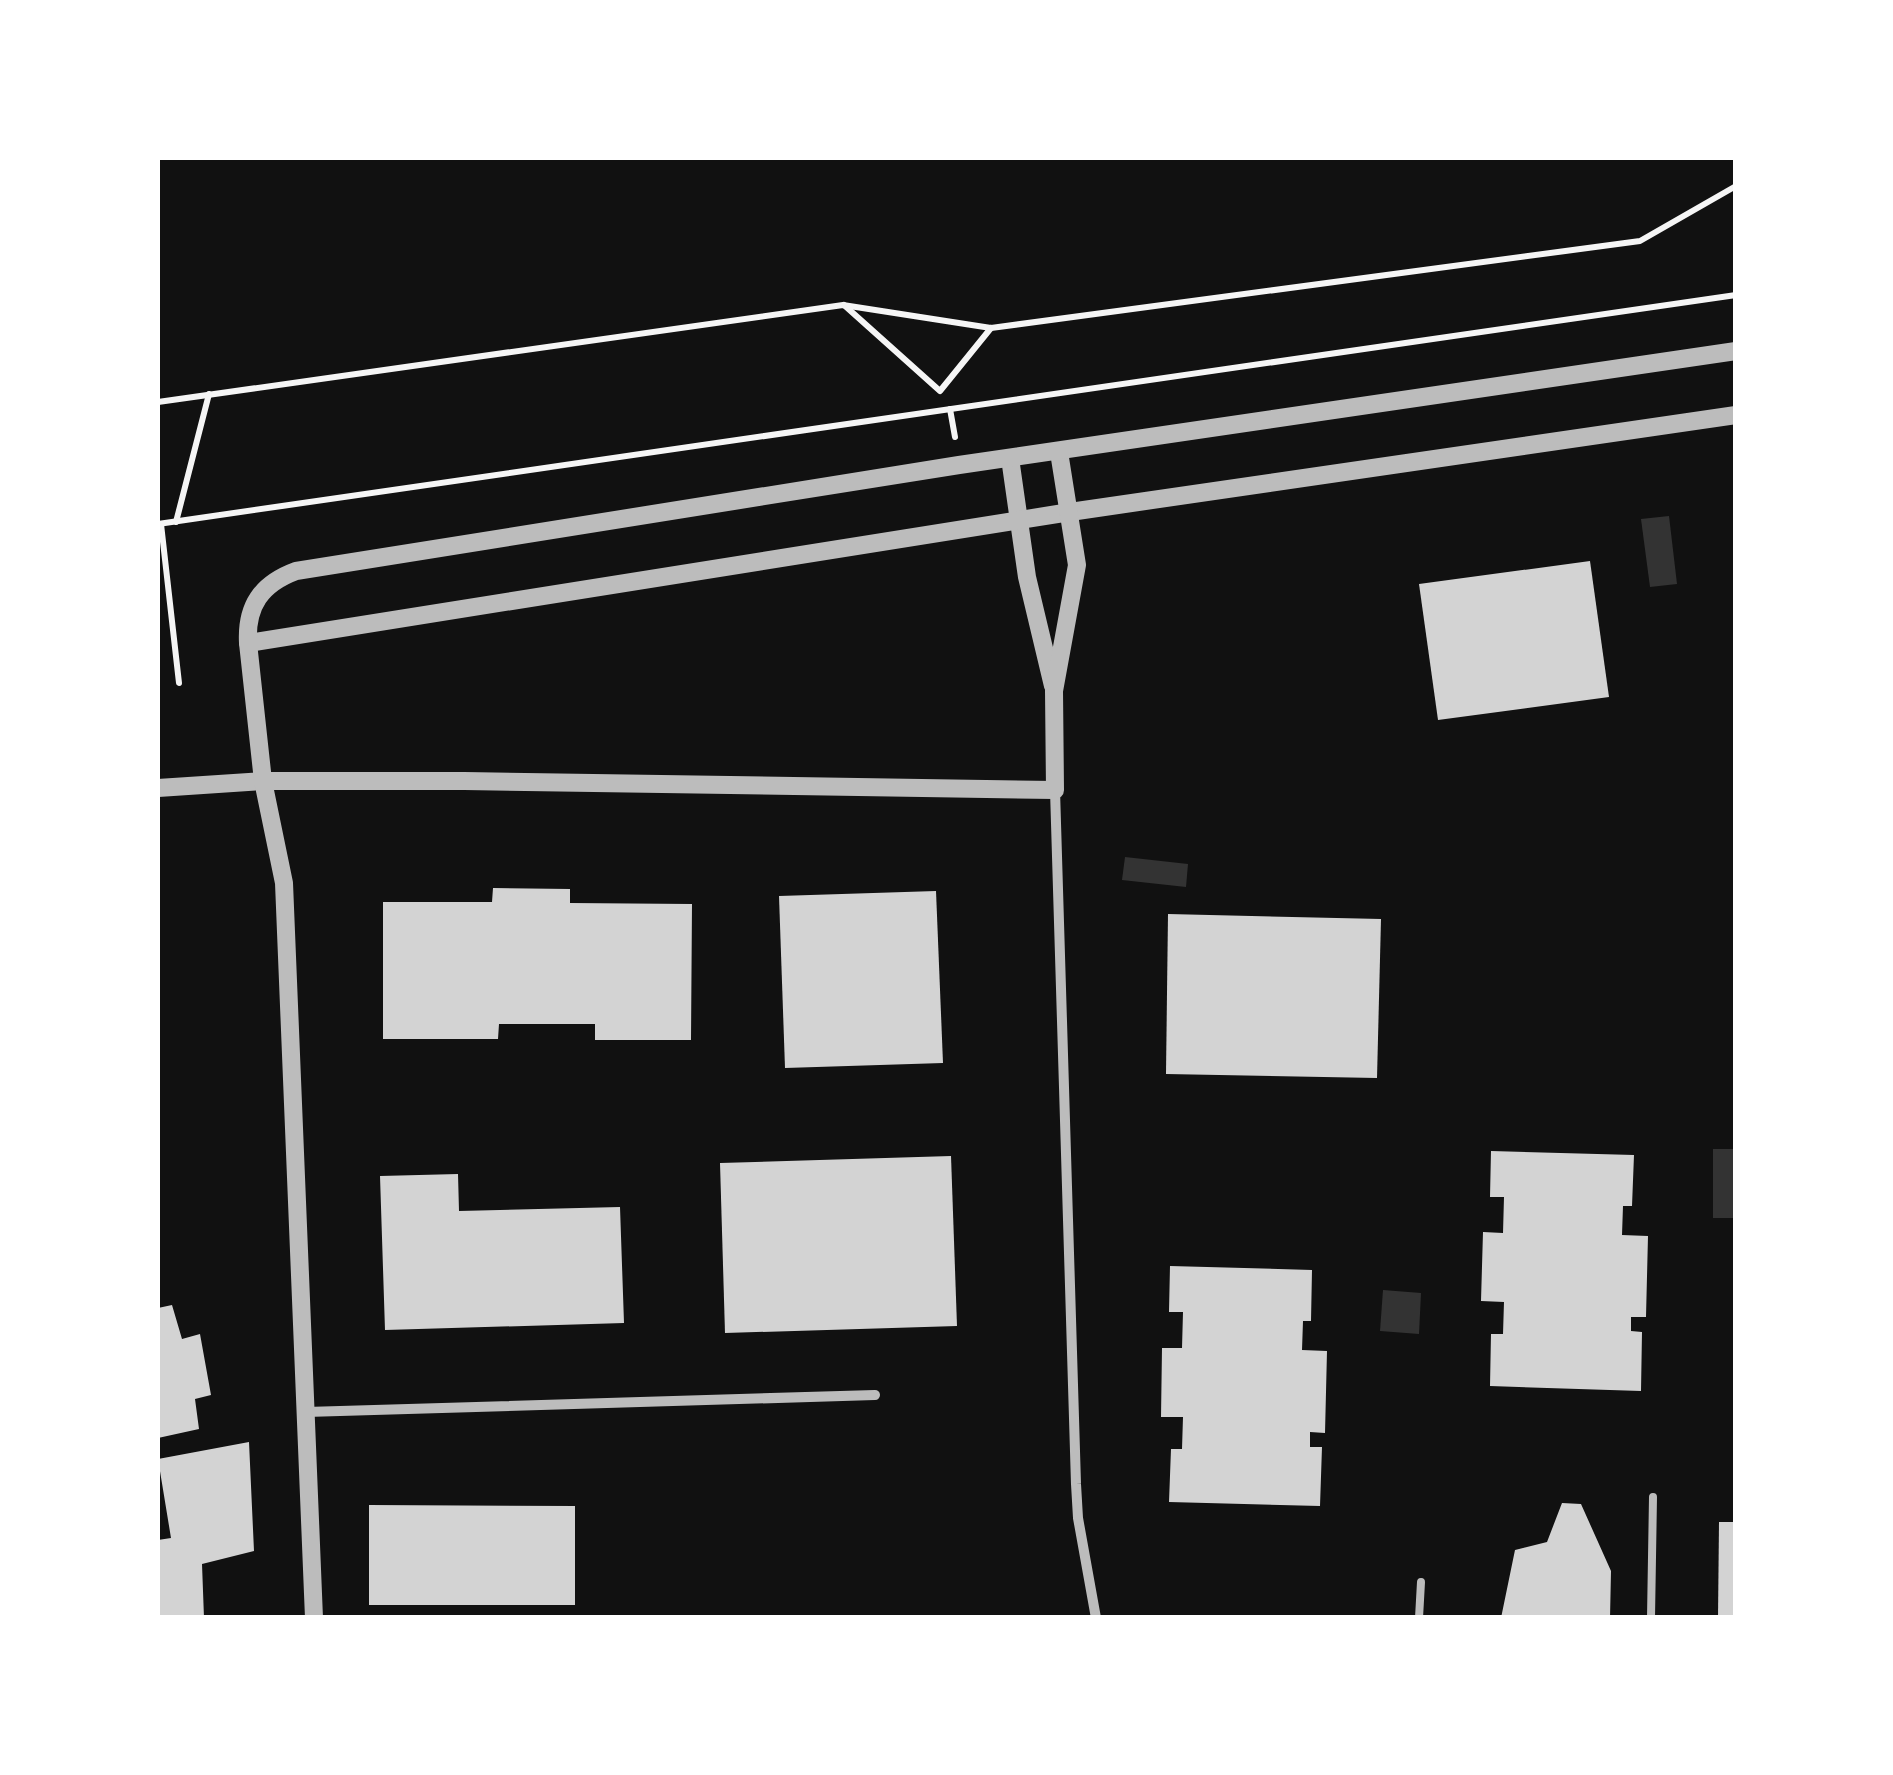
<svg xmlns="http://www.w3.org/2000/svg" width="1893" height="1775" viewBox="0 0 1893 1775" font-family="'Zilla Slab',serif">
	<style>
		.water { fill: #333 }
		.building { fill: #d3d3d3 }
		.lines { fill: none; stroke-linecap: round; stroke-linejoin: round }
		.path { stroke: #f5f5f5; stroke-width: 6 }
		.service { stroke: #bcbcbc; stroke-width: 8 }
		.minor { stroke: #bcbcbc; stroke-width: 10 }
		.tertiary { stroke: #bcbcbc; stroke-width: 18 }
	</style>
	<rect width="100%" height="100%" fill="#111"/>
	<g class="water">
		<polygon points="1669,516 1677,584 1650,587 1641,519"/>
		<polygon points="1125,857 1188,864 1186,887 1122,880"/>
		<rect x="1713" y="1149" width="22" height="69"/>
		<polygon points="1383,1290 1421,1293 1419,1334 1380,1331"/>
	</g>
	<g class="building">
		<polygon points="1590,561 1609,697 1438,720 1419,584"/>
		<polygon points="493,888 570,889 570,903 692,904 691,1040 595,1040 595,1024 499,1024 498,1039 383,1039 383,902 492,902"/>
		<polygon points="936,891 943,1063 785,1068 779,896"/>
		<polygon points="1168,914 1381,919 1377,1078 1166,1074"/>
		<polygon points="1491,1151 1634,1155 1632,1206 1623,1206 1622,1235 1648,1236 1646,1317 1631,1317 1631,1331 1642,1332 1641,1391 1490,1386 1491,1334 1503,1334 1504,1302 1481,1301 1483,1232 1503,1233 1504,1197 1490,1197"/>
		<polygon points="951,1156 957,1326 725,1333 720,1163"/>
		<polygon points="458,1174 459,1211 620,1207 624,1323 385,1330 380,1176"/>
		<polygon points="1170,1266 1312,1270 1311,1321 1303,1321 1302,1350 1327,1351 1325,1433 1310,1432 1310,1447 1322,1447 1320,1506 1169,1502 1171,1449 1182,1449 1183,1417 1161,1417 1162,1348 1182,1348 1183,1312 1169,1312"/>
		<polygon points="172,1305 182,1339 200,1334 211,1395 195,1399 199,1429 158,1438 158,1308"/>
		<polygon points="249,1442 254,1551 202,1564 204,1618 158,1618 158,1540 171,1538 158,1459"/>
		<polygon points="1562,1503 1581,1504 1611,1571 1610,1618 1501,1618 1515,1550 1547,1542"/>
		<polygon points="369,1505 575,1506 575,1605 369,1605"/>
		<polygon points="1719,1522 1736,1522 1736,1618 1718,1618"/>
	</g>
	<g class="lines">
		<g class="path">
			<polyline points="844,305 940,391 991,328"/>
			<polyline points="158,402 843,305 991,328 1640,241 1736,186"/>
			<polyline points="950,409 955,437"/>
			<polyline points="176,522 209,394"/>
			<polyline points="158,524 1736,295"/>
			<polyline points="161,524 179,683"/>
		</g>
		<g class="service">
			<polyline points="1419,1618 1421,1582"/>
			<polyline points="1651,1618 1653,1497"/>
		</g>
		<g class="minor">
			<polyline points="1055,790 1076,1484 1078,1518 1096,1618"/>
			<polyline points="306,1412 875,1395"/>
		</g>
		<g class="tertiary">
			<polyline points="1010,458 1027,577 1053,686"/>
			<polyline points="248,643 1070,512 1736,415"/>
			<polyline points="158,788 263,781 464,781 1055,790 1054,691 1077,565 1059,452"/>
			<path d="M314,1618l-30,-735 -21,-102 -15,-138c-2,-37 13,-59 48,-72l663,-106 777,-114"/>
		</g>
	</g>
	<rect width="1893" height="1775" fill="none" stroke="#ffffff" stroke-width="320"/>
</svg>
